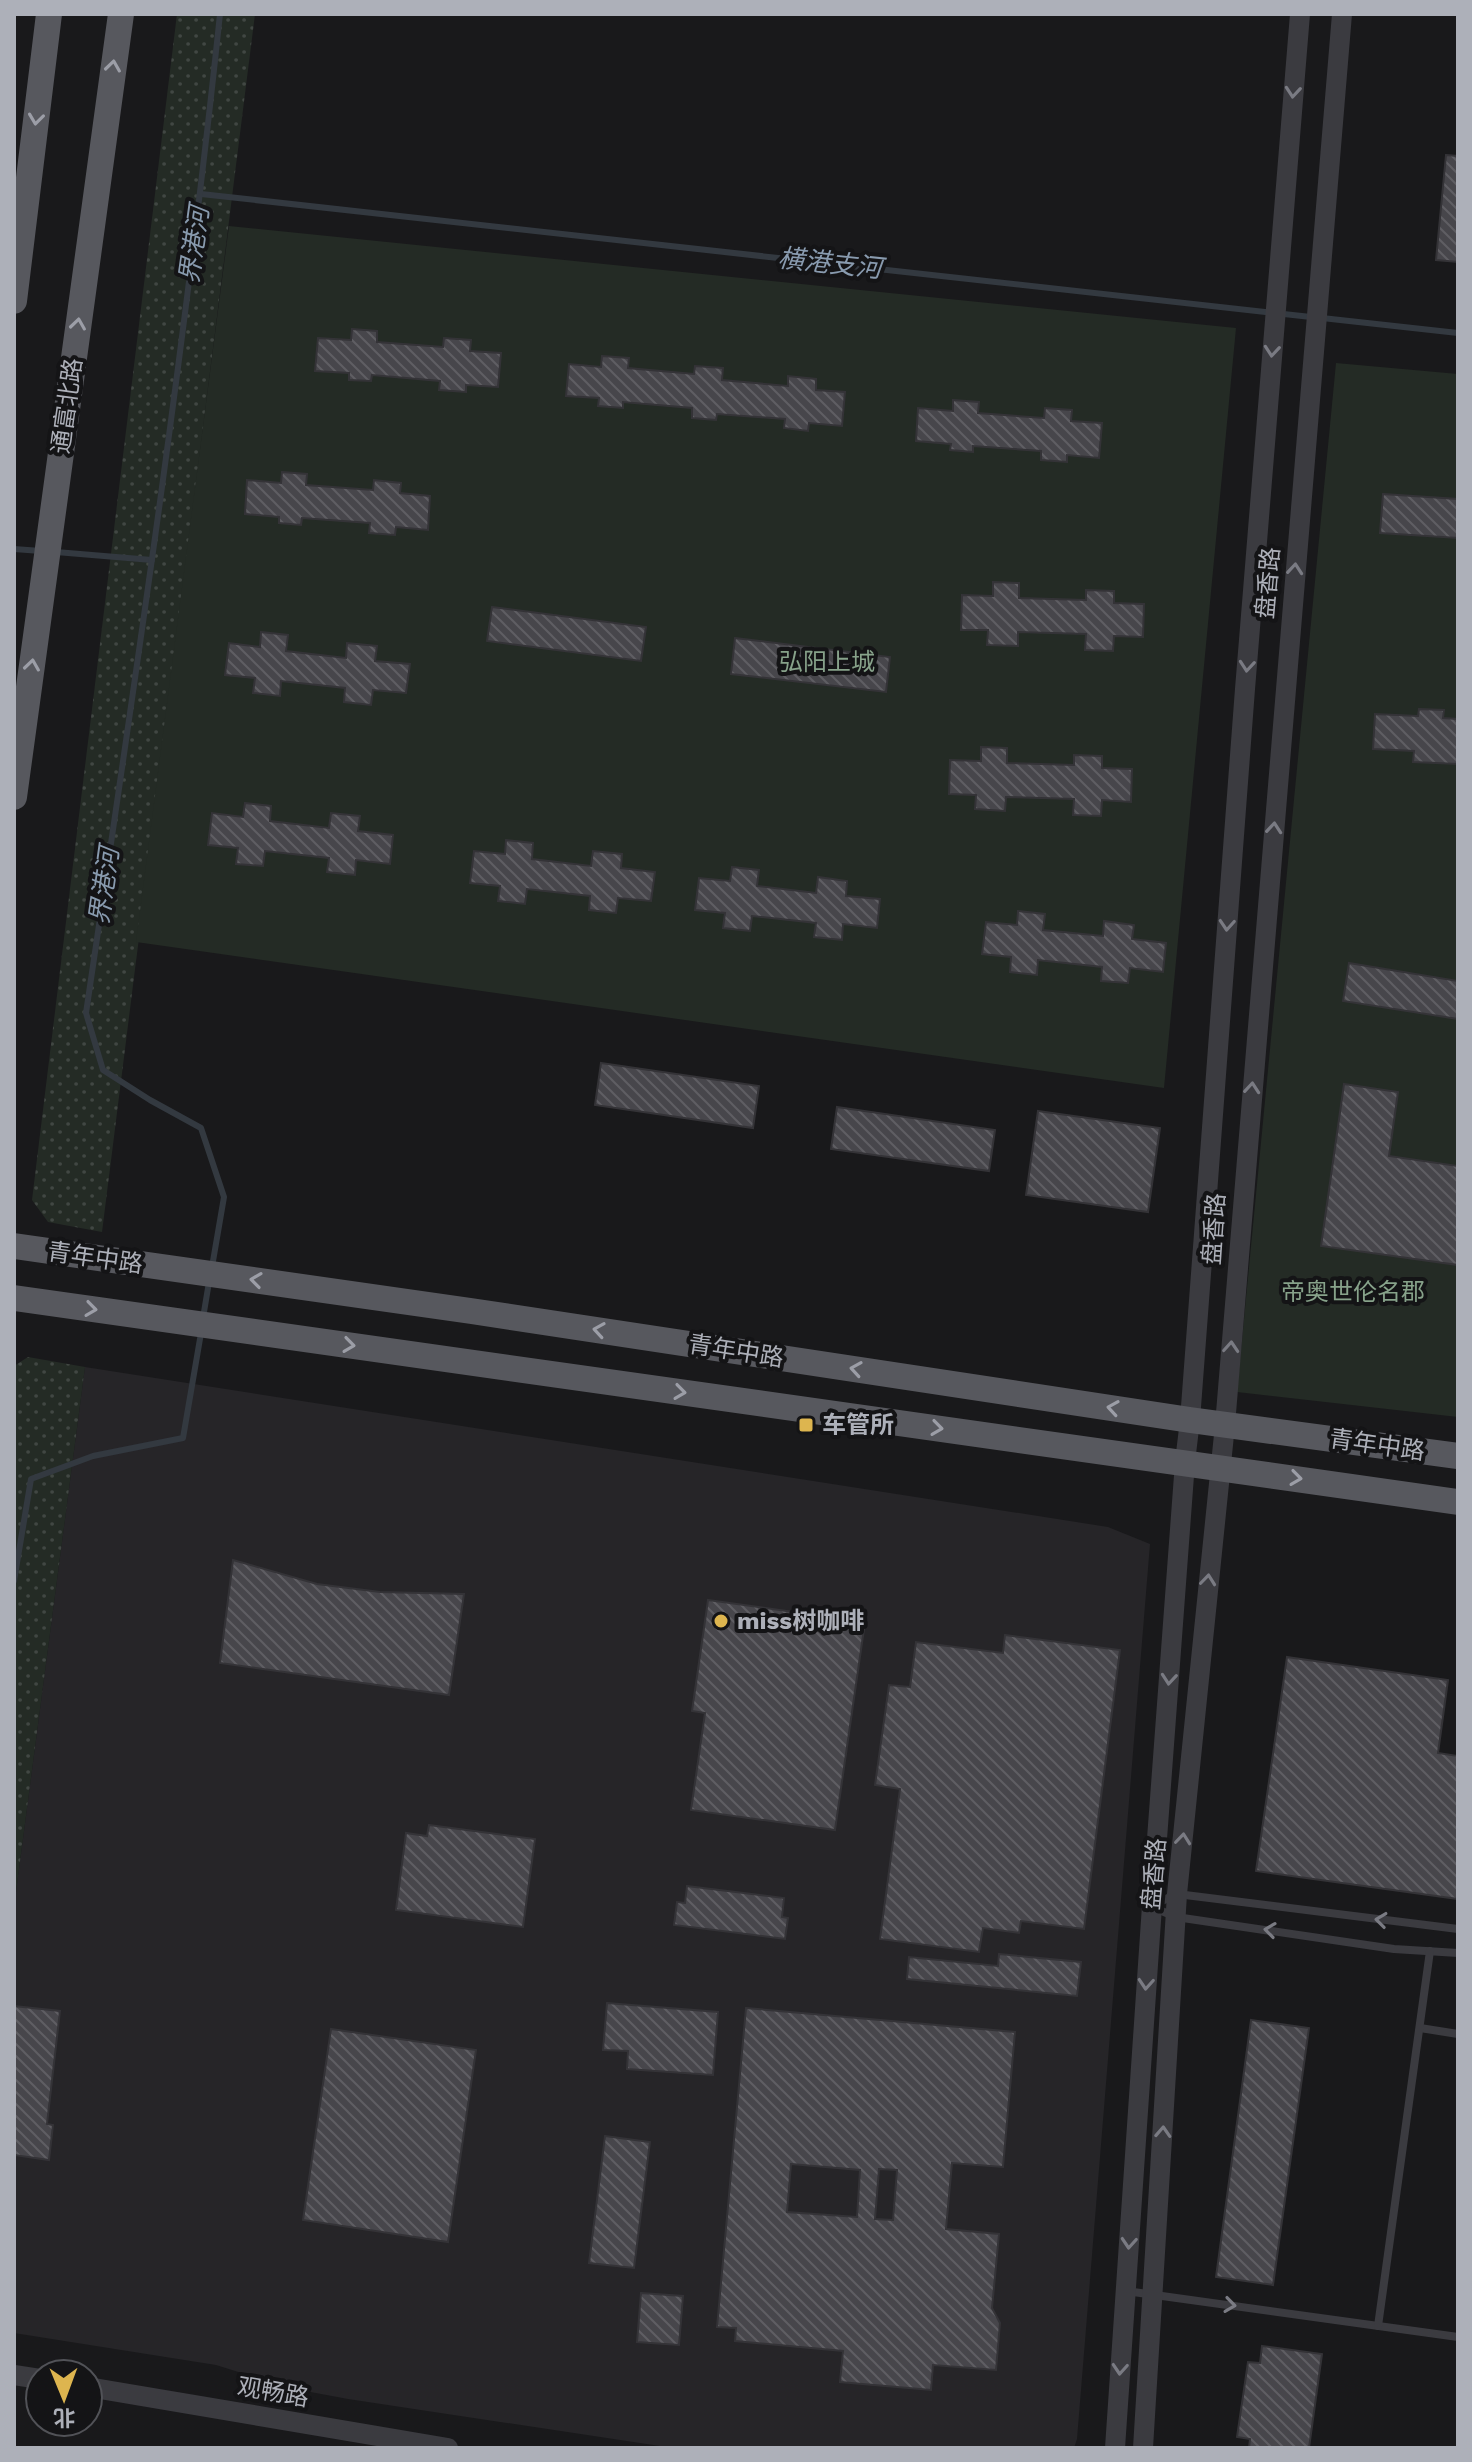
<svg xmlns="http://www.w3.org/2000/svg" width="1472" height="2462" viewBox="0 0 1472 2462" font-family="'Work Sans','Noto Sans SC',sans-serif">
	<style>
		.built { fill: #262528 }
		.grass { fill: url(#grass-dots) }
		.park { fill: #242b25 }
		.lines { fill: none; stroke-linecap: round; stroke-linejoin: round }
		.stream { stroke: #333940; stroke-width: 6 }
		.building { fill: url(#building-back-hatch); stroke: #343337; stroke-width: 2; fill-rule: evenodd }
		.service { stroke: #3b3b40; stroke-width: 8 }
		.tertiary { stroke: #3b3b40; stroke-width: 20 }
		.primary { stroke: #57585e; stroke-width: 26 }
		.oneway { stroke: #9c9ea7 }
		.oneway2 { stroke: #7a7b83 }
		.poi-dot { fill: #ddb54f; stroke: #141416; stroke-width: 3 }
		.labels { text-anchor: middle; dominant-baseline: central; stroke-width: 8; stroke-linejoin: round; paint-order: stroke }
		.street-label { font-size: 24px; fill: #adb0b9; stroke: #141416 }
		.park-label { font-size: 24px; fill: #87a28a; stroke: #141416 }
		.poi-label { font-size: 24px; font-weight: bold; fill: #adb0b9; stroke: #141416; text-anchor: start }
		.water-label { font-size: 26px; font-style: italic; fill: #899baf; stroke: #141416 }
	</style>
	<defs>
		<pattern id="grass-dots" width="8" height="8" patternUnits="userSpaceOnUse" patternTransform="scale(2)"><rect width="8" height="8" fill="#242b25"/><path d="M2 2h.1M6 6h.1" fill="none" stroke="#414743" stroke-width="1.8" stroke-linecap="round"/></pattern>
		<pattern id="building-back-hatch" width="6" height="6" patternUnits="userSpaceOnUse" patternTransform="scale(2)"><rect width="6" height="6" fill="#47464b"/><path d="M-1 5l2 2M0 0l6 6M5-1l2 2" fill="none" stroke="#5f5e63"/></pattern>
	</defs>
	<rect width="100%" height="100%" fill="#19191b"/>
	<polygon class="built" points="85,1367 1108,1527 1150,1544 1077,2439 1074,2448 673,2448 348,2399 289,2388 216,2365 14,2333 14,1907"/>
	<g class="grass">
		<polygon points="177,14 255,14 102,1232 48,1222 32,1200"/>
		<polygon points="28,1357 85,1367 14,1907 14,1366"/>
	</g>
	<g class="park">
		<polygon points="229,226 1236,328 1164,1088 136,942"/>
		<polygon points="1336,363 1458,374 1458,1417 1237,1392"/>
	</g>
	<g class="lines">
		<g class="stream">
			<polyline points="201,194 1311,317"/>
			<polyline points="1322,318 1458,333"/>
			<polyline points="14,549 41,551"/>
			<polyline points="56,552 152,560"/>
			<path d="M212,1267l12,-70 -23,-69 -51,-28 -47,-30 -17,-57c49,-332 99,-665 134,-999"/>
			<polyline points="203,1318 209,1282"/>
			<polyline points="14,1581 31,1479 93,1456 183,1438 201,1333"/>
		</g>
	</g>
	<g class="building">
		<polygon points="1446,155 1458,156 1458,262 1436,260"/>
		<polygon points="352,329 377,331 377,342 443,347 444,338 471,340 470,351 501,353 498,387 466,385 466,392 439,390 440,381 372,375 371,381 349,380 349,373 315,371 318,338 351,340"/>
		<polygon points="602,356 629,358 628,368 694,374 695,366 723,368 722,380 788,386 788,376 816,379 816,390 845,392 842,426 809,423 808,431 784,428 785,419 717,414 716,420 692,418 692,408 623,402 623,408 598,406 599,398 566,396 569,364 601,367"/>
		<polygon points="953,400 979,402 978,413 1044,418 1045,408 1072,410 1071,421 1102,423 1099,458 1067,455 1067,462 1041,460 1041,451 973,446 973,452 950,450 951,444 916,441 918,408 953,411"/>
		<polygon points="282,472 307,474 306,485 373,490 374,480 401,483 400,493 430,496 428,530 396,527 395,535 369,533 370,523 302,518 301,525 279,523 279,517 245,514 247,480 281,483"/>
		<polygon points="1383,494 1458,499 1458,538 1380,533"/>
		<polygon points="993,582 1019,583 1019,598 1086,600 1086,590 1114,591 1114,603 1144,604 1143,637 1114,636 1113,651 1085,650 1086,634 1018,632 1018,646 987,645 988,630 961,630 962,595 993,596"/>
		<polygon points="492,607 646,627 641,661 487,641"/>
		<polygon points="261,632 288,635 286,651 346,658 347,643 377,646 375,661 410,664 406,693 373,690 371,705 344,702 345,688 281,681 280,696 253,693 255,678 225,675 229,643 260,647"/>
		<polygon points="735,638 890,657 886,692 731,674"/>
		<polygon points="1419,709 1444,710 1443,718 1458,719 1458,764 1413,762 1414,751 1373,749 1375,714 1418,716"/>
		<polygon points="981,747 1007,748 1007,763 1074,765 1074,755 1102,756 1102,768 1132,769 1131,802 1102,800 1101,816 1073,815 1074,799 1006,797 1005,811 975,809 976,795 949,794 950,760 981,761"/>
		<polygon points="245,803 271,806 270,821 329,828 331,813 360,816 358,831 393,835 390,864 356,860 355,875 327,872 329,858 265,851 263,866 236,864 238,848 208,845 212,813 243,817"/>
		<polygon points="506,840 533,843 532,859 591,866 593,851 622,854 621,868 655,872 651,901 618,898 616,913 589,910 590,896 527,889 525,904 498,901 500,886 470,883 474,851 505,854"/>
		<polygon points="732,867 759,870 757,886 816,893 818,877 847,881 846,896 880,899 877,928 843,924 842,940 814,937 816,923 752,916 750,931 723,928 725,913 695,910 699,878 730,881"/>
		<polygon points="1018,911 1045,914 1043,930 1103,936 1104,921 1134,925 1132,939 1166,943 1163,972 1130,968 1128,983 1101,981 1102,967 1038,960 1037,975 1010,972 1011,957 982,954 986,922 1017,925"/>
		<polygon points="1349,963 1458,981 1458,1019 1343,1001"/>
		<polygon points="601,1063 759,1086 753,1128 595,1105"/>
		<polygon points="1344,1084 1398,1092 1389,1156 1458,1166 1458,1265 1321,1246"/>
		<polygon points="837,1107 995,1130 989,1171 831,1149"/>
		<polygon points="1038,1111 1160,1128 1148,1212 1026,1195"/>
		<polygon points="233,1560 317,1584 380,1592 464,1594 449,1695 220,1663"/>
		<polygon points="708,1600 865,1622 835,1830 691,1810 705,1713 692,1711"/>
		<polygon points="1005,1635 1120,1650 1084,1929 1021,1921 1019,1933 983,1928 979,1952 880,1939 900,1789 875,1785 889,1685 910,1687 916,1642 1003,1653"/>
		<polygon points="1287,1657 1448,1680 1438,1753 1458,1756 1458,1899 1256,1871"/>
		<polygon points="429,1825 535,1839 523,1927 396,1910 406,1833 427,1836"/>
		<polygon points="687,1886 784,1898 782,1917 788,1918 785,1939 674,1925 677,1902 685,1903"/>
		<polygon points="999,1954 1081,1962 1077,1996 907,1979 909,1957 998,1966"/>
		<polygon points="607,2003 718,2012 713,2075 627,2069 628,2051 603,2050"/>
		<polygon points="14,2006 60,2011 47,2124 53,2125 49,2160 14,2155"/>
		<path d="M746,2008l269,24 -12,135 -51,-4 -6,66 53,5 -7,74 8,15 -4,47 -63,-5 -2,25 -91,-8 3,-31 -108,-10 1,-13 -19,-1zM791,2164l69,6 -3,47 -70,-5zM879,2169l18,1 -4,50 -18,-1z"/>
		<polygon points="1251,2020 1309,2028 1273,2285 1216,2277"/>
		<polygon points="331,2029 476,2050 448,2242 303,2220"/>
		<polygon points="605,2136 650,2142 634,2268 589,2263"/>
		<polygon points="641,2293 683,2296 679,2345 637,2342"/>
		<polygon points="1262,2346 1322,2354 1309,2448 1249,2448 1250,2439 1237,2437 1248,2362 1260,2363"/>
	</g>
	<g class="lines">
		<g class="service">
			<polyline points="1155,1904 1177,1894 1458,1929"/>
			<polyline points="1152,1907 1176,1917 1394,1949 1458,1953"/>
			<polyline points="1420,2028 1458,2034"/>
			<polyline points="1126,2291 1458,2337"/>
			<polyline points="1378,2326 1430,1951"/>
		</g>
		<g class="tertiary">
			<polyline points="14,2375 40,2379"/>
			<polyline points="88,2387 448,2448"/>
			<polyline points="1115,2448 1152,1906 1185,1462 1190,1420 1245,689 1300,14"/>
			<polyline points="1143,2448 1177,1894 1225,1425 1342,14"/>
		</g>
		<g class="primary">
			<polyline points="14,301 49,14"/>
			<polyline points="14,797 121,14"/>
			<polyline points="14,1246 471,1311 1190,1420 1458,1456"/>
			<polyline points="14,1298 1458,1502"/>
		</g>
	</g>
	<defs><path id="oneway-chevron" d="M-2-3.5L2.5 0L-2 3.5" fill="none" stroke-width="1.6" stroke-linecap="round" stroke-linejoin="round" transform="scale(2)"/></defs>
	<g class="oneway">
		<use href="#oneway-chevron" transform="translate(113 66) rotate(-82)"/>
		<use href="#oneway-chevron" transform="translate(36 119) rotate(97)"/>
		<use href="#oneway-chevron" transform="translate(78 324) rotate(-82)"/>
		<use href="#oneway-chevron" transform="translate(32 665) rotate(-82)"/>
		<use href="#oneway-chevron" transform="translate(256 1280) rotate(-172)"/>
		<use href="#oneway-chevron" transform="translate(91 1309) rotate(8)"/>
		<use href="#oneway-chevron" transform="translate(599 1330) rotate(-171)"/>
		<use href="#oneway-chevron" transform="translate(349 1345) rotate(8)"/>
		<use href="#oneway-chevron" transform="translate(856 1369) rotate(-171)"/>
		<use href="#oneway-chevron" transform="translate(680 1392) rotate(8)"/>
		<use href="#oneway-chevron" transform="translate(1113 1408) rotate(-171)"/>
		<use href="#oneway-chevron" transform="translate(937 1428) rotate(8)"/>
		<use href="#oneway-chevron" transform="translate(1296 1478) rotate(8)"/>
	</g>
	<g class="oneway2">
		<use href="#oneway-chevron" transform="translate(1293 92) rotate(95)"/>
		<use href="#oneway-chevron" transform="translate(1272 351) rotate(95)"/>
		<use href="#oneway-chevron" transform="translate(1295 569) rotate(-85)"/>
		<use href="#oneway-chevron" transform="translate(1247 666) rotate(95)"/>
		<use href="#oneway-chevron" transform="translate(1274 828) rotate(-85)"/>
		<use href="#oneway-chevron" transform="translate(1227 925) rotate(94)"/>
		<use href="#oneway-chevron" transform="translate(1252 1088) rotate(-85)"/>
		<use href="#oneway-chevron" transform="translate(1231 1347) rotate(-86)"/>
		<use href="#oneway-chevron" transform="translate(1208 1580) rotate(-84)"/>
		<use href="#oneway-chevron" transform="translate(1169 1679) rotate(95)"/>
		<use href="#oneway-chevron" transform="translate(1183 1839) rotate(-84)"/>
		<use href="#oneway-chevron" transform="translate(1381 1920) rotate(-173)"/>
		<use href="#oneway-chevron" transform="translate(1270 1930) rotate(-172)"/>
		<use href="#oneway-chevron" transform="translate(1146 1984) rotate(94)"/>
		<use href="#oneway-chevron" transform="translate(1163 2132) rotate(-87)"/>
		<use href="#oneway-chevron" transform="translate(1129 2243) rotate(94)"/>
		<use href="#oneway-chevron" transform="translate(1230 2305) rotate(8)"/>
		<use href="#oneway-chevron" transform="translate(1120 2369) rotate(94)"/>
	</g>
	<g class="poi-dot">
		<rect x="798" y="1417" width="16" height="16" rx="4"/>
		<circle cx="721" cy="1621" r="8"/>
	</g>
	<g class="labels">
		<g class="street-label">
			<text transform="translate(67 406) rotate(-82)">通富北路</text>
			<text transform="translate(1268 583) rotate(-85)">盘香路</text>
			<text transform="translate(1214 1229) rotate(-86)">盘香路</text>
			<text transform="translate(95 1258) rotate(8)">青年中路</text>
			<text transform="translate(736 1351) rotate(9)">青年中路</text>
			<text transform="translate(1377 1445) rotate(8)">青年中路</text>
			<text transform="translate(1154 1874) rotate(-85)">盘香路</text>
			<text transform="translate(273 2392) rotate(10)">观畅路</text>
		</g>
		<g class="park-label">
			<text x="827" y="662">弘阳上城</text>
			<text x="1353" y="1292">帝奥世伦名郡</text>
		</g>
		<g class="poi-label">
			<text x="822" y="1425">车管所</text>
			<text x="737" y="1621">miss树咖啡</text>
		</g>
		<g class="water-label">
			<text transform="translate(194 245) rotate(-82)">界港河</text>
			<text transform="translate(830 263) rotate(6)">横港支河</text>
			<text transform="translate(104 886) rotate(-82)">界港河</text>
		</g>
	</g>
	<rect width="1472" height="2462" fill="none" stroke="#adb0b9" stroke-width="32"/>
	<g transform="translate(64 2398) rotate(179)"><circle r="38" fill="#141416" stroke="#515257" stroke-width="2"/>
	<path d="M0-6L14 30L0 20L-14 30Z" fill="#ddb54f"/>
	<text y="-12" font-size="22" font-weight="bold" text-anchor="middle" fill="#adb0b9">北</text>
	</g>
</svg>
